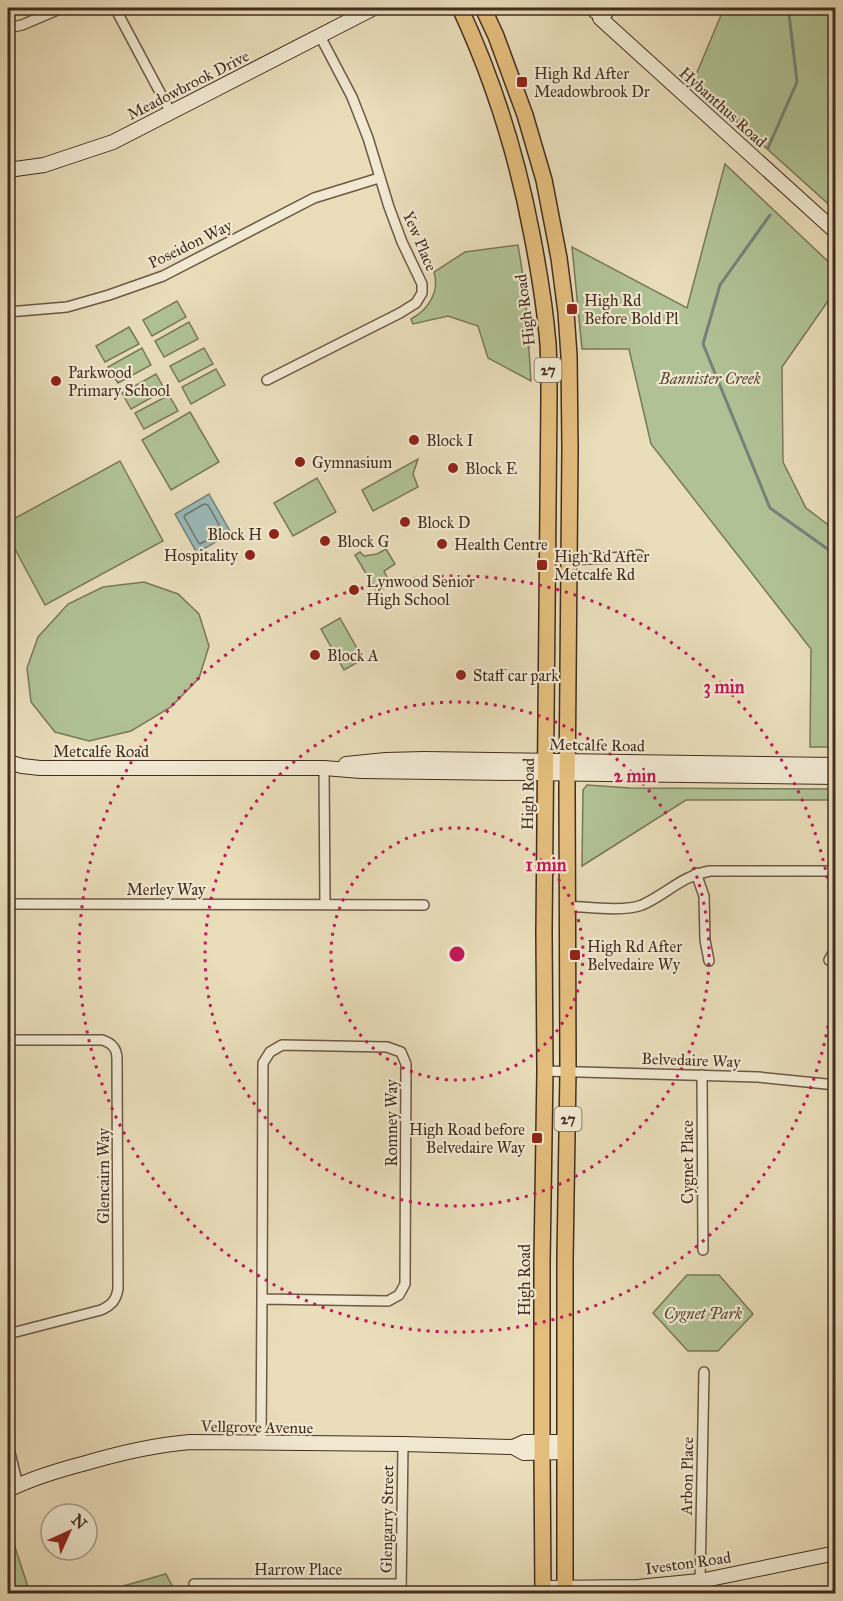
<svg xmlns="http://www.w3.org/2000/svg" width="843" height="1601" viewBox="0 0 843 1601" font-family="'IM FELL Great Primer',serif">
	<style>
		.green { fill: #b0c295; stroke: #7a785a; stroke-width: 1.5 }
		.water { fill: #9abab8; stroke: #77827b; stroke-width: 1.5 }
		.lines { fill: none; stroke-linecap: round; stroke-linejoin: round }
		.shore { stroke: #6e746c; stroke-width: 1.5 }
		.stream { stroke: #77827b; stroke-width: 3 }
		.street-casing { stroke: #6c5946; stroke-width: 12 }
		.secondary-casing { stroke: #432d1f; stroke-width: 16 }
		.primary-casing { stroke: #432d1f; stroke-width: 18 }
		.street { stroke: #f1e9d2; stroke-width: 9 }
		.secondary { stroke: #f1e9d2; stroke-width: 14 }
		.primary { stroke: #e4be7d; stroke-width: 15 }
		.ring { fill: none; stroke: #c2185b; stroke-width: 3; stroke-dasharray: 3 6 }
		.poi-dot { fill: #8f2418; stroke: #f1e9d2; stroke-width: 2 }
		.labels { text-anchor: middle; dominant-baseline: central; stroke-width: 4.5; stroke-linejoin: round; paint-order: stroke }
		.shield { fill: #f1e9d2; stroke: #776555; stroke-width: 1.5 }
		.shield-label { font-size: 15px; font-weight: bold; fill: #432d1f }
		.poi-label { font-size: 16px; fill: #432d1f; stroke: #f1e9d2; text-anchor: start }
		.street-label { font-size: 16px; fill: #432d1f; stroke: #f1e9d2 }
		.park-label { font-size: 16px; font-style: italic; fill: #594b37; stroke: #f1e9d2 }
		.centre { fill: #c2185b; stroke: #f1e9d2; stroke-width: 3 }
		.ring-label { font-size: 18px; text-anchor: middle; font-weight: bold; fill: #c2185b; stroke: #f1e9d2; stroke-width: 4.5; stroke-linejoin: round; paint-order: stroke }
	</style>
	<rect width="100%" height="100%" fill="#e9ddba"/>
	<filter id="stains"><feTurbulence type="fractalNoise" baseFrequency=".00333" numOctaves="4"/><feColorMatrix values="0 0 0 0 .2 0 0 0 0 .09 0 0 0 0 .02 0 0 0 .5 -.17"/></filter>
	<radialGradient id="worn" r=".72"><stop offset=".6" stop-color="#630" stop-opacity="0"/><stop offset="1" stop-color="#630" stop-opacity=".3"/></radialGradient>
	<g class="green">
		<polygon points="724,8 835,8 835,210 693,82"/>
		<polygon points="725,164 835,268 835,291 782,367 783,462 806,508 835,530 835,747 810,747 811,649 651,444 629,349 582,349 572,247 687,308"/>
		<path d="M518,245l7,43 6,93 -43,-23 -10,-32 -30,-10 -35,8 -2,-5c17,-9 29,-27 23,-47l31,-20z"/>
		<polygon points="177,301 186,317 152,336 143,320"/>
		<polygon points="189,322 198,339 164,357 155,341"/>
		<polygon points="129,327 139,344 105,362 96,346"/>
		<polygon points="142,348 151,365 118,383 108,367"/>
		<polygon points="204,348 213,364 179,382 170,366"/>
		<polygon points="216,369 225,385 191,404 182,387"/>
		<polygon points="156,374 165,390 131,409 122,393"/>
		<polygon points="169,395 178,411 144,429 135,413"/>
		<polygon points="190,412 219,462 171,490 142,440"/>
		<polygon points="418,459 413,474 418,487 373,511 362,490"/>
		<polygon points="120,461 163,541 45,605 8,536 8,522"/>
		<polygon points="317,478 336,512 293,536 274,503"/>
		<polygon points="386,549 395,564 384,571 391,585 377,592 355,555 360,552 364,556 377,554"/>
		<polygon points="144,582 178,594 199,614 209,646 199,678 171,707 131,731 89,741 55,732 31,702 27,668 38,637 68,604 103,587"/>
		<polygon points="340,618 363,659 344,670 321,629"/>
		<polygon points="587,785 630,788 835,789 835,800 686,800 582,866 583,790"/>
		<polygon points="687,1275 719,1275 753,1314 718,1351 688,1351 653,1313"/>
		<polygon points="8,1515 9,1515 13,1541 30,1593 8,1593"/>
		<polygon points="166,1574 176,1593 98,1593"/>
	</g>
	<polygon class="water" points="209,494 231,533 197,553 175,514"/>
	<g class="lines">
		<polygon class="shore" points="204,504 208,505 222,530 221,533 200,544 198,542 184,517 185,515"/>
		<g class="stream">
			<polyline points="768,148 797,82 789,14 790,8"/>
			<polyline points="770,215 720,285 703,344 770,508 836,555"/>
		</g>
		<defs>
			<g id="street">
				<polyline points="115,8 171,113"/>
				<polyline points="588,8 600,18"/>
				<polyline points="8,28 22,25 62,8"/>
				<polyline points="8,312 67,307 109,295 163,276 314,198 379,178"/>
				<polyline points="267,380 400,313 416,303 422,293 422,284 402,242 389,207 368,138 352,97 320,36"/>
				<polyline points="568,560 627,557 639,555"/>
				<polyline points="324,768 325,904"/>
				<polyline points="696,873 704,896 705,940 709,961"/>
				<polyline points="8,904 424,905"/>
				<path d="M567,906c21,1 57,6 75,-1 25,-11 39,-29 68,-34h126"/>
				<polyline points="829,960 836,948"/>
				<path d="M8,1040h94c10,3 15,8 15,19l1,230c-2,11 -6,16 -17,21l-93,24"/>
				<polyline points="545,1071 758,1077 836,1085"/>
				<polyline points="702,1075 703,1250"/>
				<polyline points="261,1444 262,1299 388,1301 399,1295 405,1284 406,1064 401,1052 387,1047 282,1045 270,1052 263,1063 262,1299"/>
				<polyline points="8,1445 18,1485"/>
				<polyline points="700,1581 704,1372"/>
				<polyline points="194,1584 401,1584"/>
				<polyline points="401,1594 403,1444"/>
			</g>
			<g id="secondary">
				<polyline points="610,8 600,18 836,232"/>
				<polyline points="8,170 44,165 113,142 374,8"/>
				<polyline points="8,762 22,766 40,768 324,768 361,771 836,777"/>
				<polyline points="346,764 386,760 424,759 836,765"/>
				<polyline points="513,1447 524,1442 564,1442"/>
				<path d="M8,1490c24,-12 51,-20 78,-27 34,-10 68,-18 104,-21l213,2 110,3 11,6 40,-1"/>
				<polyline points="543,1588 638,1587 700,1581 836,1553"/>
			</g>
			<g id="primary">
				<path d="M460,8c34,73 57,147 72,227 7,36 13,72 16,109 1,18 1,37 1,55l-5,533 1,139 -3,191v191l1,141"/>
				<polyline points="483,8 496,36 525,115 544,180 559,258 566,312 569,356 570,449 567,790 568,1071 565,1259 565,1594"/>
			</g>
		</defs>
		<use href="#street" class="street-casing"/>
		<use href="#secondary" class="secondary-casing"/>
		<use href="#primary" class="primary-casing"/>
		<use href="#street" class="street"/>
		<use href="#secondary" class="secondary"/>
		<use href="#primary" class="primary"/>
	</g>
	<g class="ring">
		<circle cx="457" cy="954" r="126"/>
		<circle cx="457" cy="954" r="252"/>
		<circle cx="457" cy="954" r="378"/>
	</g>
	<g class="poi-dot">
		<rect x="516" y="76" width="12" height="12" rx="3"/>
		<rect x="566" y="303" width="12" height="12" rx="3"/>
		<circle cx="56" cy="381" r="6"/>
		<circle cx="414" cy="440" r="6"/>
		<circle cx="300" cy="462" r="6"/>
		<circle cx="453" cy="468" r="6"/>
		<circle cx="405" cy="522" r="6"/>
		<circle cx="274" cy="534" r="6"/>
		<circle cx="325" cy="541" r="6"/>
		<circle cx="442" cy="544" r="6"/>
		<circle cx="250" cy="555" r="6"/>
		<rect x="536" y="559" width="12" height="12" rx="3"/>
		<circle cx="354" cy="590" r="6"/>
		<circle cx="315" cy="655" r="6"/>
		<circle cx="461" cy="675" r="6"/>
		<rect x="569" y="949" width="12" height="12" rx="3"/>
		<rect x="531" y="1132" width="12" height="12" rx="3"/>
	</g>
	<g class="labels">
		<g class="shield">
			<rect x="534.5" y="358" width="27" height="24" rx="4.5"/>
			<rect x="554.5" y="1107" width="27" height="24" rx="4.5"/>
		</g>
		<g class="shield-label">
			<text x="548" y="370">27</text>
			<text x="568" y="1119">27</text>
		</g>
		<g class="poi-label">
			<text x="534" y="73">High Rd After<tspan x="534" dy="18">Meadowbrook Dr</tspan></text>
			<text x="584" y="300">High Rd<tspan x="584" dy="18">Before Bold Pl</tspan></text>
			<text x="68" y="372">Parkwood<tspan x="68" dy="18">Primary School</tspan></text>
			<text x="426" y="440">Block I</text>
			<text x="312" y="462">Gymnasium</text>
			<text x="465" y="468">Block E</text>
			<text x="417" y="522">Block D</text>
			<text x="262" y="534" text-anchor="end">Block H</text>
			<text x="337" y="541">Block G</text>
			<text x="454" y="544">Health Centre</text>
			<text x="238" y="555" text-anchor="end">Hospitality</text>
			<text x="554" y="556">High Rd After<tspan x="554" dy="18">Metcalfe Rd</tspan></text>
			<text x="366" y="581">Lynwood Senior<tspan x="366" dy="18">High School</tspan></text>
			<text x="327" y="655">Block A</text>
			<text x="473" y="675">Staff car park</text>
			<text x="587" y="946">High Rd After<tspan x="587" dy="18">Belvedaire Wy</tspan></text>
			<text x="525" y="1129" text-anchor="end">High Road before<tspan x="525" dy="18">Belvedaire Way</tspan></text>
		</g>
		<g class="street-label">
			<text transform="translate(188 85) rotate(-27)">Meadowbrook Drive</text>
			<text transform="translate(723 107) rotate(42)">Hybanthus Road</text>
			<text transform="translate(420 241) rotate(67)">Yew Place</text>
			<text transform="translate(190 244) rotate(-26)">Poseidon Way</text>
			<text transform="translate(525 310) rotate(-97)">High Road</text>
			<text transform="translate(597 745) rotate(1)">Metcalfe Road</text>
			<text x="101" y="751">Metcalfe Road</text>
			<text transform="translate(528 794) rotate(-89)">High Road</text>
			<text x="166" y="889">Merley Way</text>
			<text transform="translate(691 1060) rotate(2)">Belvedaire Way</text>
			<text transform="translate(391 1123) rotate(-90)">Romney Way</text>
			<text transform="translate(687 1162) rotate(-90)">Cygnet Place</text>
			<text transform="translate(103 1176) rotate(-90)">Glencairn Way</text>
			<text transform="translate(524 1280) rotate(-90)">High Road</text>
			<text transform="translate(257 1427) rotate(1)">Vellgrove Avenue</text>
			<text transform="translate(687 1476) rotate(-89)">Arbon Place</text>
			<text transform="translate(387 1519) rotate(-89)">Glengarry Street</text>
			<text transform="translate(688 1563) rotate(-8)">Iveston Road</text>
			<text x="298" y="1569">Harrow Place</text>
		</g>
		<g class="park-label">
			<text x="710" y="378">Bannister Creek</text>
			<text x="703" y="1313">Cygnet Park</text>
		</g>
	</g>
	<circle cx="457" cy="954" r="9" class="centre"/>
	<g class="ring-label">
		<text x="724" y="693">3 min</text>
		<text x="635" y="782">2 min</text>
		<text x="546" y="871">1 min</text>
	</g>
	<rect width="843" height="1601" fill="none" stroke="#e9ddba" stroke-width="30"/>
	<rect x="9" y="9" width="825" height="1583" fill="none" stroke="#432d1f" stroke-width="3"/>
	<rect x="15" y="15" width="813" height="1571" fill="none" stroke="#432d1f" stroke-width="1.5"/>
	<g transform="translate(69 1532) rotate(45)"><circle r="28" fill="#f1e9d2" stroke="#ab9e8a" stroke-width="1.5"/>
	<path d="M0-4.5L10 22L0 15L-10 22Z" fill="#8f2418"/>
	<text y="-9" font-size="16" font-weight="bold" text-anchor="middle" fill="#432d1f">N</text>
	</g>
	<rect width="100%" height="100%" filter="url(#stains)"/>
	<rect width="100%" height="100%" fill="url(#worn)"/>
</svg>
